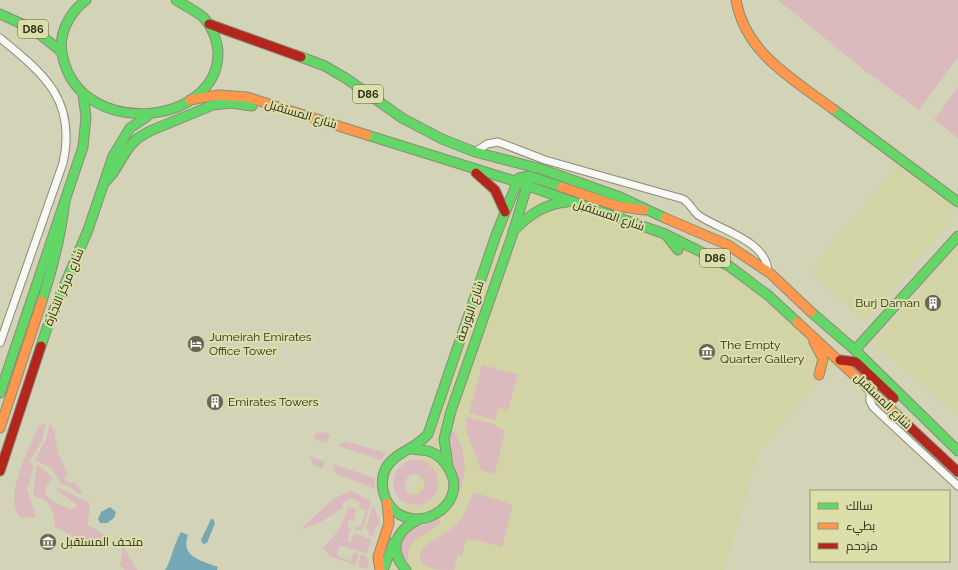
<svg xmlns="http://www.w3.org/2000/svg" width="958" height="570" viewBox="0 0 958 570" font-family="Raleway,Cairo,sans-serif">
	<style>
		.built { fill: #d3d4a6 }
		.green { fill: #dbbabd; fill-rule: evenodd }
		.water { fill: #76a7b4 }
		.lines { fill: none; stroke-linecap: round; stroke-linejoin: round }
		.street-casing { stroke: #8c8c77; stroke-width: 9 }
		.fast-casing { stroke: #8c8c77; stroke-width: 11 }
		.slow-casing { stroke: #8c8c77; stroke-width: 11 }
		.jam-casing { stroke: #8c8c77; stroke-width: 11 }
		.street { stroke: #f8f8f4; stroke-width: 7 }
		.fast { stroke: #63d668; stroke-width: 9 }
		.slow { stroke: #ff974d; stroke-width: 9 }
		.jam { stroke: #b3261e; stroke-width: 9 }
		.labels { text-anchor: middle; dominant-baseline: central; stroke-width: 4; stroke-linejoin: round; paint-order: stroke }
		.shield { fill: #dddfab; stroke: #626346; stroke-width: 1 }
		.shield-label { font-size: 11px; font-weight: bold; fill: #2e2e1a }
		.street-label { font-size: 12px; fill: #2e2e1a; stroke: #dddfab }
		.poi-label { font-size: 12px; fill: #2e2e1a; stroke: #dddfab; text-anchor: start }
	</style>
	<rect width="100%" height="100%" fill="#d2d3b7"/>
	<g class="built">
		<polygon points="900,162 952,205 954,217 865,322 809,272"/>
		<polygon points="521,176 680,233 727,257 769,289 843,356 760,449 724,570 380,570 417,484"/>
		<polygon points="958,245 958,416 874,344"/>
	</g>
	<g class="green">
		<polygon points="778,0 958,0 958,57 919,110 864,70"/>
		<polygon points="958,87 958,138 934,120"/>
		<polygon points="482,365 518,374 508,410 498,408 495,420 469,413"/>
		<path d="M467,417l28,7v3l10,3 -10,44 -15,-4c-2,-21 -18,-33 -13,-53z"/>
		<path d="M46,423l-4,18 -13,21 4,4 -1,9 -5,14 9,28 -14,1c-22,-14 8,-73 17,-92z"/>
		<polygon points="50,424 54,430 58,453 68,475 64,477 69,484 74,482 84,495 77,493 72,488 61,483 51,468 35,460 46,439"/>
		<path d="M451,428c17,22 18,50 4,73 10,-26 -10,-48 -4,-73z"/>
		<polygon points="321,432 330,434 327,443 314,439 316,434"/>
		<polygon points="345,441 386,453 381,460 338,446"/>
		<polygon points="309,456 325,462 322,469 313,465"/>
		<path d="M411,460c33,-4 37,43 6,45 -6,0 -12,-2 -17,-6 -6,-6 -8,-15 -6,-23 3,-8 9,-13 17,-16zM415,474l8,5 2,7 -6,8c-8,2 -14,-1 -15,-9l4,-9z"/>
		<polygon points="333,464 375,478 375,489 337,474 335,471"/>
		<path d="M37,465l7,5 9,9c-21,17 7,27 20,30l3,-2v-3l-20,-14 2,-2 30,14c5,9 -2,15 0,23l18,10 -12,12 -40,-21c2,-8 -2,-21 -10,-26 -5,-3 -8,-2 -11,-6z"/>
		<polygon points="352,491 371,501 362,531 355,529 356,526 361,527 366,510 359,508 361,503 354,500 352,498 343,503 343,508 321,522 300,530 334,498"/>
		<path d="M473,492l40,13 -11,42 -35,-9 -5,17 -4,-1 -4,16c-11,0 -28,0 -33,-9 -7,-15 24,-25 35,-36 9,-10 13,-21 17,-33z"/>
		<polygon points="373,504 380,523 376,527 373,536 368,535 369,530 366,529"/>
		<path d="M348,507l8,2 -2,12 -5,-1 -2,7 4,1 -4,13 4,1 3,-8 17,5 -4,15 -27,-9 -3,11 14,5 3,-9 5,2 -4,11 -26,-9 -6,-8c13,-12 20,-24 25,-41z"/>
		<path d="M440,519l1,3c-14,16 -33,11 -33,39h-3c-15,-28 14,-35 35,-42z"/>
		<polygon points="123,546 137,570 125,570 120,565"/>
		<polygon points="361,554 367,557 369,565 367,569 358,566"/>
	</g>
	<g class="water">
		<polygon points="110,507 116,512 114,518 107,523 100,523 98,519 101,512"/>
		<polygon points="211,519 213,519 215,523 207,543 203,544 201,540"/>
		<path d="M181,532l7,3c-8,22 14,26 30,32l-1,3h-52c5,-5 9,-27 16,-38z"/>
	</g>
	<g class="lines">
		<defs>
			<g id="street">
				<path d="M0,38c44,36 77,62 63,125l-63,180"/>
				<path d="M475,152l12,-8 11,-2 47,18 138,39c7,4 9,11 15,16 21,15 69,25 70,57"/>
				<polyline points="870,389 870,401 873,407 958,486"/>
			</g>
			<g id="fast">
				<path d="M86,0c-18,14 -29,36 -23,58 19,82 157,68 155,-7 -1,-11 -6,-24 -14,-33 -7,-7 -19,-12 -28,-18"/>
				<polyline points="0,14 33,29 62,52"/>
				<polyline points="301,57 325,66 347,79 402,118 442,139 475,152 541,169 620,197 665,218"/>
				<polyline points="833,109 958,202"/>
				<polyline points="367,135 508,179 665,234 729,266 769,296 797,322"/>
				<polyline points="105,182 113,173 129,147 138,138 150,131 213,105 231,103 252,106"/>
				<path d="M513,231c16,-16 31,-27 54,-29"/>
				<polyline points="667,236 678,250"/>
				<path d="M42,301c11,-34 19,-65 23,-100"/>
				<polyline points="811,312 855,350 958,451"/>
				<polyline points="41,346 50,319 88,230 113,156 130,128 148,116"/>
				<polyline points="855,350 958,236"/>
				<polyline points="0,393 83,147 86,117 83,94"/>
				<path d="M413,449c6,1 13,1 18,3 8,3 14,10 18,17 22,37 -37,71 -61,34 -6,-10 -8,-24 -2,-35 9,-16 30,-19 42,-34l68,-199 23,-57 10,-2 33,11"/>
				<polyline points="448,465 444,439 451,411 512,236 529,179"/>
				<polyline points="383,570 394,542"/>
				<path d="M406,570c-18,-20 -11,-39 12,-50"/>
			</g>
			<g id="slow">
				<path d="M736,0c9,53 57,79 97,109"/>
				<polyline points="190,100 218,95 247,97 367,135"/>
				<polyline points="562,187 617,206 644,210"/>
				<polyline points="665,218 728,245 771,274 811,312"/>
				<polyline points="797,322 898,416"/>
				<polyline points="814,342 823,359 819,375"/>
				<polyline points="0,428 42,301"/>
				<polyline points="380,570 378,557 389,523 387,503"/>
			</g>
			<g id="jam">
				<polyline points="209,24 301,57"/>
				<polyline points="476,173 495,190 505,212"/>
				<polyline points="840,360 856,362 894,398"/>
				<polyline points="898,416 958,472"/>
				<polyline points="0,471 41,346"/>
			</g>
		</defs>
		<use href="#street" class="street-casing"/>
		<use href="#fast" class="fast-casing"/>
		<use href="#slow" class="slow-casing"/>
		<use href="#jam" class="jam-casing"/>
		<use href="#street" class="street"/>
		<use href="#fast" class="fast"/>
		<use href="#slow" class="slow"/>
		<use href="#jam" class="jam"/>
	</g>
	<defs>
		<symbol id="building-disc" viewBox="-11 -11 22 22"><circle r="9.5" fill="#676851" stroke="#dddfab"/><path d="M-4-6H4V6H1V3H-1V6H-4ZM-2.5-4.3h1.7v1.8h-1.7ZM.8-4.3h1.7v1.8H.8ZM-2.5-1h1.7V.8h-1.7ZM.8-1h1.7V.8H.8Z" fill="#fff"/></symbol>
		<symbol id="hotel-disc" viewBox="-11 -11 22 22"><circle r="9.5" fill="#676851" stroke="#dddfab"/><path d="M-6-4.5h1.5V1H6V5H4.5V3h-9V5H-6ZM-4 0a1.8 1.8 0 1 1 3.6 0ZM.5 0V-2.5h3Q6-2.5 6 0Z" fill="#fff"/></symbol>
		<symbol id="museum-disc" viewBox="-11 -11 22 22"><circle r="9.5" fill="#676851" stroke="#dddfab"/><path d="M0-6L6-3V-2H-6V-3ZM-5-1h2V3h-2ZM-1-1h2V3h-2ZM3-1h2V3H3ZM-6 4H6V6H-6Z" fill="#fff"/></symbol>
	</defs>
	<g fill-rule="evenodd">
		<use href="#building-disc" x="923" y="293" width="20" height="20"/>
		<use href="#hotel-disc" x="186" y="334" width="20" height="20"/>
		<use href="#museum-disc" x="697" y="342" width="20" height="20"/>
		<use href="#building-disc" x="205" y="392" width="20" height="20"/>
		<use href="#museum-disc" x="38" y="532" width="20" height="20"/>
	</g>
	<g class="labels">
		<g class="shield">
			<rect x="18" y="20" width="30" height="18" rx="3"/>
			<rect x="353" y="85" width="30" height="18" rx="3"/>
			<rect x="700" y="249" width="30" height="18" rx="3"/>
		</g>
		<g class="shield-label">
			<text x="33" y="29">D86</text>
			<text x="368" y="94">D86</text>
			<text x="715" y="258">D86</text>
		</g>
		<g class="street-label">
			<text transform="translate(301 114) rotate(17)">شارع المستقبل</text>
			<text transform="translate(609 215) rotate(19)">شارع المستقبل</text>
			<text transform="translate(64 287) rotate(-67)">شارع مركز التجارة</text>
			<text transform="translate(470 311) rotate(-71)">شارع البورصة</text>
			<text transform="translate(883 401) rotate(44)">شارع المستقبل</text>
		</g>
		<g class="poi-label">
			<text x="920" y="303" text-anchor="end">Burj Daman</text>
			<text x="209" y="337">Jumeirah Emirates<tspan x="209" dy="14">Office Tower</tspan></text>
			<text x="720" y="345">The Empty<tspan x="720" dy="14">Quarter Gallery</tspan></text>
			<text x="228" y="402">Emirates Towers</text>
			<text x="61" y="542">متحف المستقبل</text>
		</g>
	</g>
	<rect x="810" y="490" width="140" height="72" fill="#dddfab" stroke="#979871"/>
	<rect x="818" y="503" width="20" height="6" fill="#63d668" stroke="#979871"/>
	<text x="846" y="510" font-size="12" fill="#2e2e1a">سالك</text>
	<rect x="818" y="523" width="20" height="6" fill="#ff974d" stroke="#979871"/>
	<text x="846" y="530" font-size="12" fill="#2e2e1a">بطيء</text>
	<rect x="818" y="543" width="20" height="6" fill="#b3261e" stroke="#979871"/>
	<text x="846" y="550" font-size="12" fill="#2e2e1a">مزدحم</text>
</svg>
